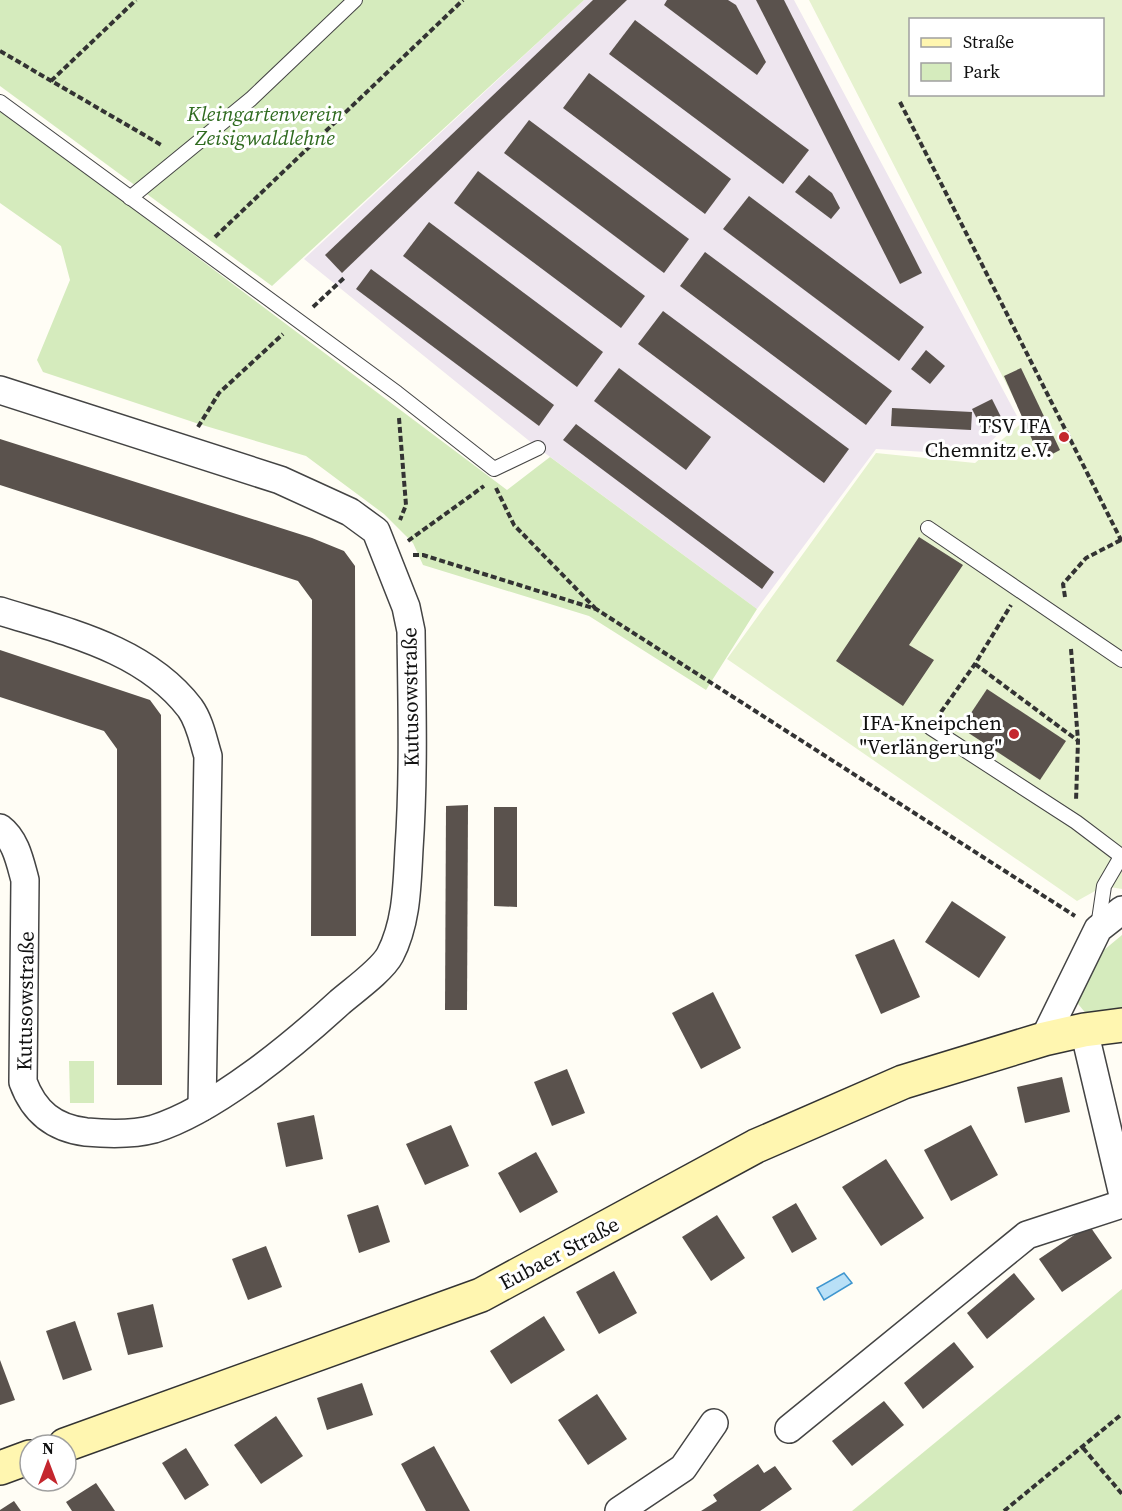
<svg xmlns="http://www.w3.org/2000/svg" width="1122" height="1511" viewBox="0 0 1122 1511" font-family="'Source Serif 4',serif">
	<style>
		.industrial { fill: #eee6ef }
		.green { fill: #d5ebbd }
		.pitch { fill: #e6f2cf; fill-rule: evenodd }
		.water { fill: #b9e0f7; stroke: #3f96cf; stroke-width: 1.5 }
		.building { fill: #5a524d }
		.lines { fill: none; stroke-linecap: round; stroke-linejoin: round }
		.lane-casing { stroke: #444; stroke-width: 16 }
		.street-casing { stroke: #444; stroke-width: 30 }
		.secondary-casing { stroke: #333; stroke-width: 36 }
		.path { stroke: #333; stroke-width: 4; stroke-dasharray: 6 3; stroke-linecap: butt }
		.lane { stroke: #fff; stroke-width: 14 }
		.street { stroke: #fff; stroke-width: 27 }
		.secondary { stroke: #fff6b0; stroke-width: 33 }
		.poi-dot { fill: #c4262e; stroke: #fff; stroke-width: 2 }
		.labels { text-anchor: middle; dominant-baseline: central; stroke-width: 6; stroke-linejoin: round; paint-order: stroke }
		.park-label { font-size: 21px; font-style: italic; fill: #2f6b1f; stroke: #fff }
		.poi-label { font-size: 21px; fill: #111; stroke: #fff; text-anchor: end }
		.street-label { font-size: 21px; fill: #111; stroke: #fff }
	</style>
	<rect width="100%" height="100%" fill="#fffdf5"/>
	<polygon class="industrial" points="584,0 794,0 1017,416 977,455 876,449 757,609 538,448 304,259"/>
	<g class="green">
		<polygon points="0,0 584,0 272,286 0,86"/>
		<polygon points="0,109 507,490 550,457 757,609 706,690 589,616 423,565 413,543 384,514 306,456 199,424 43,372 37,360 70,280 61,246 0,203"/>
		<polygon points="1122,935 1122,1018 1093,1022 1074,999 1098,955"/>
		<polygon points="69,1061 94,1061 94,1103 70,1103"/>
		<polygon points="1122,1289 1122,1511 852,1511"/>
	</g>
	<path class="pitch" d="M809,0h313v889l-18,-3 -27,15 -350,-242 149,-206 99,10 50,-43zM910,20h192v74h-192z"/>
	<polygon class="water" points="844,1273 852,1283 824,1300 817,1288"/>
	<g class="building">
		<polygon points="593,0 627,0 342,273 325,255"/>
		<polygon points="667,0 728,0 736,5 766,62 757,75 664,5"/>
		<polygon points="756,0 784,0 922,273 900,284"/>
		<polygon points="635,20 809,150 783,184 609,54"/>
		<polygon points="589,73 731,179 705,214 563,108"/>
		<polygon points="529,120 689,239 664,273 504,153"/>
		<polygon points="478,171 645,296 621,328 454,203"/>
		<polygon points="809,175 832,193 840,208 831,219 795,192"/>
		<polygon points="749,196 924,327 899,361 723,229"/>
		<polygon points="429,222 603,352 577,387 403,256"/>
		<polygon points="705,252 892,391 866,425 680,286"/>
		<polygon points="371,269 554,405 539,426 356,289"/>
		<polygon points="663,311 849,449 824,483 638,344"/>
		<polygon points="926,350 945,366 930,384 911,369"/>
		<polygon points="619,368 711,437 686,470 594,401"/>
		<polygon points="1021,368 1060,450 1041,460 1004,376"/>
		<polygon points="992,399 1004,423 984,433 972,409"/>
		<polygon points="892,408 972,412 971,430 891,426"/>
		<polygon points="576,424 774,572 762,589 563,440"/>
		<polygon points="0,439 312,538 344,551 355,566 356,936 311,936 312,600 298,581 0,485"/>
		<polygon points="919,537 963,565 909,645 934,660 903,706 836,661"/>
		<polygon points="0,650 150,700 161,715 162,1085 117,1085 117,749 104,731 0,697"/>
		<polygon points="987,689 1066,741 1040,780 961,728"/>
		<polygon points="468,805 467,1010 445,1010 446,806"/>
		<polygon points="494,807 517,807 517,907 494,906"/>
		<polygon points="952,901 1006,937 979,978 925,942"/>
		<polygon points="894,939 920,997 881,1014 855,955"/>
		<polygon points="713,992 741,1048 701,1069 672,1013"/>
		<polygon points="567,1069 585,1113 552,1126 534,1082"/>
		<polygon points="1062,1077 1070,1112 1025,1123 1017,1087"/>
		<polygon points="314,1115 323,1159 286,1167 277,1123"/>
		<polygon points="451,1125 469,1166 425,1185 406,1144"/>
		<polygon points="971,1125 998,1175 951,1201 924,1150"/>
		<polygon points="536,1152 558,1192 520,1213 498,1173"/>
		<polygon points="886,1159 924,1218 881,1246 842,1187"/>
		<polygon points="796,1203 817,1239 792,1253 772,1217"/>
		<polygon points="378,1205 390,1242 359,1253 347,1215"/>
		<polygon points="717,1215 745,1258 711,1281 682,1237"/>
		<polygon points="1089,1225 1112,1258 1062,1292 1039,1259"/>
		<polygon points="266,1246 282,1287 248,1300 232,1259"/>
		<polygon points="614,1271 637,1313 599,1334 576,1292"/>
		<polygon points="1014,1273 1035,1299 987,1339 967,1313"/>
		<polygon points="153,1304 163,1347 128,1355 117,1313"/>
		<polygon points="544,1316 565,1350 511,1384 490,1351"/>
		<polygon points="75,1321 92,1370 63,1380 46,1331"/>
		<polygon points="954,1342 974,1367 923,1409 904,1383"/>
		<polygon points="0,1360 15,1400 0,1405"/>
		<polygon points="362,1383 373,1415 327,1430 317,1398"/>
		<polygon points="597,1394 627,1439 588,1465 558,1420"/>
		<polygon points="884,1401 904,1425 852,1466 832,1441"/>
		<polygon points="276,1416 303,1456 261,1484 234,1445"/>
		<polygon points="434,1446 470,1511 426,1511 401,1464"/>
		<polygon points="186,1448 209,1485 185,1500 162,1463"/>
		<polygon points="758,1464 764,1473 775,1466 792,1489 760,1511 701,1511 717,1501 713,1495"/>
		<polygon points="96,1483 115,1511 72,1511 66,1502"/>
		<polygon points="14,1501 21,1511 0,1511 0,1510"/>
	</g>
	<g class="lines">
		<defs>
			<g id="lane">
				<polyline points="0,102 397,393 494,469 538,448"/>
				<polyline points="130,198 251,99 355,0"/>
				<polyline points="928,528 1122,660"/>
				<polyline points="931,728 1076,822 1121,856"/>
				<polyline points="1098,927 1104,886 1122,855"/>
			</g>
			<g id="street">
				<path d="M0,390l280,90 70,32 26,19 30,76 5,24c1,73 3,145 -2,218 -2,36 -2,73 -19,106 -8,15 -36,35 -50,47 -47,43 -125,108 -186,127 -22,6 -46,5 -68,3 -32,-4 -52,-20 -63,-50l2,-202c-5,-18 -9,-40 -25,-52"/>
				<path d="M0,611c67,21 145,38 190,97 10,14 13,32 18,48l-6,351"/>
				<polyline points="1084,1030 1122,1191"/>
				<polyline points="1044,1039 1098,929 1122,910"/>
				<polyline points="789,1429 1027,1235 1122,1204"/>
				<polyline points="619,1511 683,1468 714,1423"/>
			</g>
			<g id="secondary">
				<polyline points="65,1445 481,1295 756,1146 903,1082 1044,1039 1084,1030 1122,1025"/>
				<polyline points="0,1468 30,1457"/>
			</g>
		</defs>
		<use href="#lane" class="lane-casing"/>
		<use href="#street" class="street-casing"/>
		<use href="#secondary" class="secondary-casing"/>
		<g class="path">
			<polyline points="0,51 163,146"/>
			<polyline points="51,81 136,0"/>
			<polyline points="900,102 1122,542"/>
			<polyline points="215,237 463,0"/>
			<polyline points="313,307 344,278"/>
			<polyline points="399,418 406,505 400,520"/>
			<polyline points="198,427 219,393 283,334"/>
			<polyline points="496,488 514,525 595,608"/>
			<polyline points="408,541 484,486"/>
			<polyline points="413,555 423,555 596,609 1075,916"/>
			<polyline points="1065,597 1063,584 1086,558 1121,540"/>
			<polyline points="1071,649 1078,741 1076,801"/>
			<polyline points="975,664 1077,740"/>
			<polyline points="941,712 975,664 1011,605"/>
			<polyline points="1083,1448 1122,1494"/>
			<polyline points="1004,1511 1122,1414"/>
		</g>
		<use href="#lane" class="lane"/>
		<use href="#street" class="street"/>
		<use href="#secondary" class="secondary"/>
	</g>
	<g class="poi-dot">
		<circle cx="1064" cy="437" r="6"/>
		<circle cx="1014" cy="734" r="6"/>
	</g>
	<g class="labels">
		<g class="park-label">
			<text x="265" y="113">Kleingartenverein<tspan x="265" dy="24">Zeisigwaldlehne</tspan></text>
		</g>
		<g class="poi-label">
			<text x="1052" y="425">TSV IFA<tspan x="1052" dy="24">Chemnitz e.V.</tspan></text>
			<text x="1002" y="722">IFA-Kneipchen<tspan x="1002" dy="24">"Verlängerung"</tspan></text>
		</g>
		<g class="street-label">
			<text transform="translate(410 697) rotate(-91)">Kutusowstraße</text>
			<text transform="translate(25 1001) rotate(-89)">Kutusowstraße</text>
			<text transform="translate(559 1253) rotate(-28)">Eubaer Straße</text>
		</g>
	</g>
	<rect x="909" y="18" width="195" height="78" fill="#ffffff" stroke="#a0a0a0" stroke-width="1.5"/>
	<rect x="921" y="38" width="30" height="9" fill="#fff6b0" stroke="#a0a0a0" stroke-width="1.5"/>
	<text x="963" y="48" font-size="18" fill="#111111">Straße</text>
	<rect x="921" y="63" width="30" height="18" fill="#d5ebbd" stroke="#a0a0a0" stroke-width="1.5"/>
	<text x="963" y="78" font-size="18" fill="#111111">Park</text>
	<g transform="translate(48 1463)"><circle r="28" fill="#ffffff" stroke="#a0a0a0" stroke-width="1.5"/>
	<path d="M0-4.5L10 22L0 15L-10 22Z" fill="#c4262e"/>
	<text y="-9" font-size="16" font-weight="bold" text-anchor="middle" fill="#111111">N</text>
	</g>
</svg>
